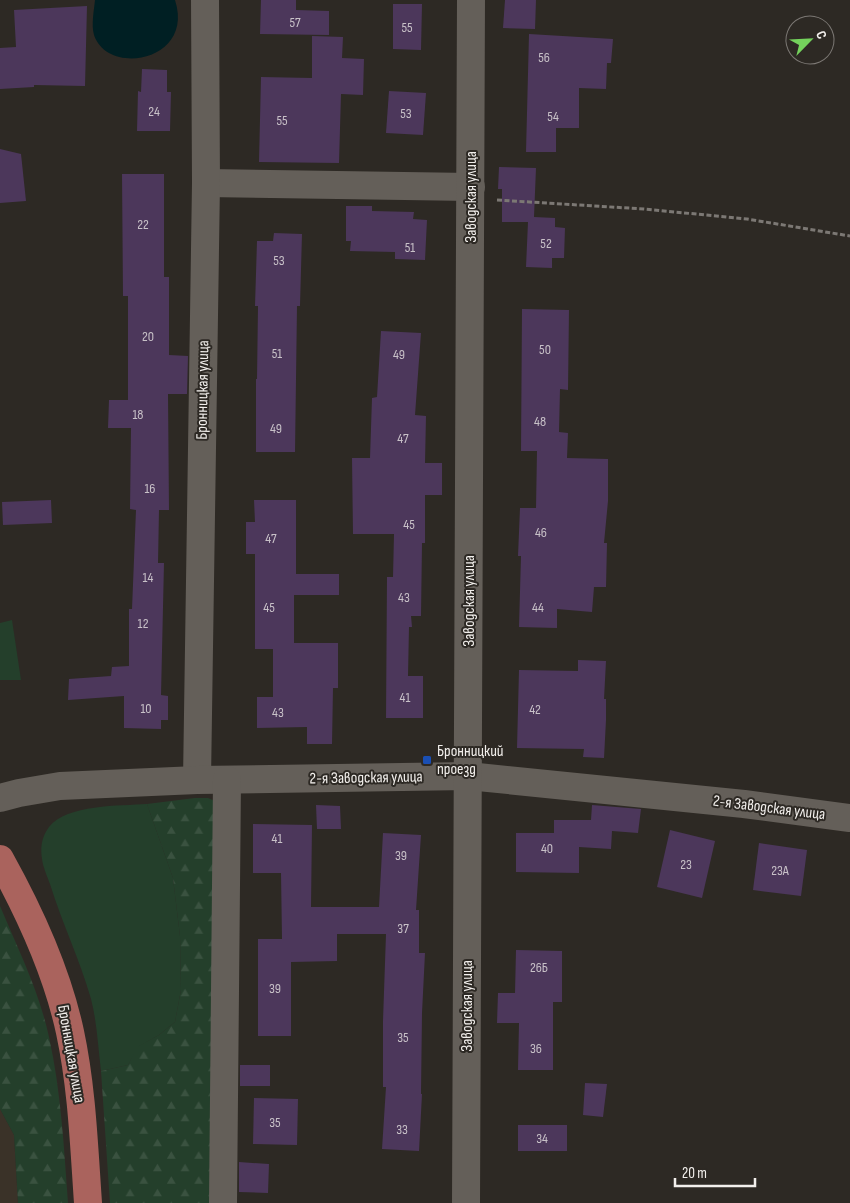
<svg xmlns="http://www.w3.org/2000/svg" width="850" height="1203" viewBox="0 0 850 1203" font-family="'Sofia Sans Condensed',sans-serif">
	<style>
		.built { fill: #3a3228 }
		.grass { fill: #243f2b }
		.forest { fill: url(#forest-firs) }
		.water { fill: #001f23 }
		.building { fill: #4c375b }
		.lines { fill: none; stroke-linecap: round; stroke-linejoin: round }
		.path { stroke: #7c7874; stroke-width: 3; stroke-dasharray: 5 2.5; stroke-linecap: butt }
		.minor { stroke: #645f59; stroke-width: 28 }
		.major { stroke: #aa635d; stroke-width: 28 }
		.transit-dot { fill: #1a4fb4; stroke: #2d2924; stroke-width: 2 }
		.labels { text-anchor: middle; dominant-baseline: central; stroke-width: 4; stroke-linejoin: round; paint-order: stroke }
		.number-label { font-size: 14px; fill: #c8c1c8 }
		.street-label { font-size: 16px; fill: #f2efec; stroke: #2d2924 }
		.poi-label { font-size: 16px; fill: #f2efec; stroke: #2d2924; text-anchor: start }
	</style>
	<defs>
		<pattern id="forest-firs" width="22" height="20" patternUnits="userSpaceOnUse" patternTransform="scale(1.25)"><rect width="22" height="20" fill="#243f2b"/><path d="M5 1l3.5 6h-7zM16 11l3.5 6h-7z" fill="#3a5240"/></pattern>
	</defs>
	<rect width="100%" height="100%" fill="#2d2924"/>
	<polygon class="built" points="0,1109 14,1135 18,1203 0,1203"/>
	<g class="grass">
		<polygon points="12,620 21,680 0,680 0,623"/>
		<path d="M147,804l26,74 7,58 1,54 -6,32 -16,13 -21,12 -10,18 -27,6c-3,-24 -4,-49 -10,-72 -11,-39 -29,-76 -41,-115 -3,-8 -7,-17 -8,-25 -2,-11 0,-23 7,-32 18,-23 71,-21 98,-23z"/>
	</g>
	<g class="forest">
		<polygon points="195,798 208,798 217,802 215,1203 110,1203 101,1071 128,1065 137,1047 159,1035 175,1022 181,990 180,936 173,878 147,804"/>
		<path d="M0,906c18,43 39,85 49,131 12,54 15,111 19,166h-50l-4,-68 -14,-26z"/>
	</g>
	<path class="water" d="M95,0h80c20,61 -67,77 -81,35 -3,-10 0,-25 1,-35z"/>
	<g class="building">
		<polygon points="261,0 296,0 296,10 329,11 329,35 260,34"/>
		<polygon points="505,0 536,0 535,29 503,28"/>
		<polygon points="393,4 422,4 421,50 393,49"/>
		<polygon points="87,6 85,86 34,85 34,87 0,89 0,48 16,47 14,10"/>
		<polygon points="529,34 613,39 611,63 607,63 606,89 579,88 579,128 556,128 556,152 526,152"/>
		<polygon points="312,36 343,37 342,58 364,59 363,95 341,94 339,163 259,162 261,77 312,78"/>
		<polygon points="142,69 167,70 167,92 171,92 170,131 137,131 138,91 141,92"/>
		<polygon points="389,91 426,93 423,135 386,133"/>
		<polygon points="0,149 21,154 26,201 0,203"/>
		<polygon points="499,167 536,168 534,217 555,218 555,227 565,228 564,258 552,258 552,268 526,267 528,222 502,222 502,189 498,189"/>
		<polygon points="122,174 164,174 164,277 169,277 169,355 188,356 187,394 168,394 169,510 159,510 158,563 164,563 161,695 168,696 168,720 161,720 161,729 124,728 124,696 68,700 69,679 111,676 112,667 129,666 129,609 132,609 136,510 130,509 131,428 108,428 109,400 128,400 128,296 123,296"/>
		<polygon points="346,206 372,206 372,211 414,212 413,219 427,220 425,260 395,259 395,252 350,251 351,241 346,241"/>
		<polygon points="274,233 302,234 300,306 297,306 295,452 256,452 256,379 257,379 258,306 255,306 257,241 273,241"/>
		<polygon points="522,309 569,310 568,390 560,389 559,432 568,433 567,458 608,459 608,501 604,543 607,543 606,587 594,587 592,612 557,609 557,628 519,627 521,556 518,556 520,508 536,508 537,451 521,451"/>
		<polygon points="381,331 421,333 415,415 426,416 425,463 442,463 442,495 425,495 425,543 422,543 421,616 411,616 412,627 409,627 408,676 423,676 423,718 386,718 387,577 393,577 394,534 353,534 352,458 370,458 372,398 377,397"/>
		<polygon points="51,500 52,523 3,525 2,502"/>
		<polygon points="254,500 296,500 296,574 339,574 339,595 294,595 294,643 338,643 338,688 333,688 332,744 307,744 307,727 257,728 257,697 273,697 273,649 255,649 255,554 246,554 246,522 255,522"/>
		<polygon points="578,660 606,661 604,699 606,699 606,720 604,758 583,757 584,749 517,748 519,670 578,671"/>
		<polygon points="316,805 340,806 341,829 317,829"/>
		<polygon points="592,805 641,809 638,833 612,831 611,849 579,847 579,873 516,872 516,833 554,833 554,820 591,820"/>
		<polygon points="253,824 312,825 311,907 379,907 383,833 421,835 416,910 419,910 419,953 425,953 422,1013 421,1094 422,1094 419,1151 382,1149 386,1087 383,1087 383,1021 386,934 337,934 337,961 291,962 291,1036 258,1036 258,939 282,939 281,873 253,873"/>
		<polygon points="670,830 715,841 702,898 657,887"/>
		<polygon points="759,843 807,850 801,896 753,890"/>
		<polygon points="516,950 562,951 562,1002 553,1002 553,1070 518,1070 519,1023 497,1023 498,993 515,993"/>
		<rect x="240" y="1065" width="30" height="21"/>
		<polygon points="585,1083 607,1084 603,1117 583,1115"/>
		<polygon points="254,1098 298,1099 297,1145 253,1144"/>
		<rect x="518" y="1125" width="49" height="26"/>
		<polygon points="239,1162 269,1164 268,1193 239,1192"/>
	</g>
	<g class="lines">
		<polyline class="path" points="497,200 644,209 747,219 850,236"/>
		<g class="minor">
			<polyline points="206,183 471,187"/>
			<polyline points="197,780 206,183 205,0"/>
			<polyline points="0,798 19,793 60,786 197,780 468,776 744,804 850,818"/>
			<polyline points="223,1203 227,780"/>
			<polyline points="466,1203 471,0"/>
		</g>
		<path class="major" d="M0,859c30,54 57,112 70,173 12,56 14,114 18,171"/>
	</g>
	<rect class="transit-dot" x="422" y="755" width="10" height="10" rx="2.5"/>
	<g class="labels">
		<g class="number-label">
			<text x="295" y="22">57</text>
			<text x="407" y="27">55</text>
			<text x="544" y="57">56</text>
			<text x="154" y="111">24</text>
			<text x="406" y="113">53</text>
			<text x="553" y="116">54</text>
			<text x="282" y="120">55</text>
			<text x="143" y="224">22</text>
			<text x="546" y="243">52</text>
			<text x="410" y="247">51</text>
			<text x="279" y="260">53</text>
			<text x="148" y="336">20</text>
			<text x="545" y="349">50</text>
			<text x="277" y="353">51</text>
			<text x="399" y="354">49</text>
			<text x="138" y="414">18</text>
			<text x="540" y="421">48</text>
			<text x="276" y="428">49</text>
			<text x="403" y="438">47</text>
			<text x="150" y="488">16</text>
			<text x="409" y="524">45</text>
			<text x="541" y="532">46</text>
			<text x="271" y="538">47</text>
			<text x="148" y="577">14</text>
			<text x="404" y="597">43</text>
			<text x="269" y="607">45</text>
			<text x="538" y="607">44</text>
			<text x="143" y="623">12</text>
			<text x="405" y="697">41</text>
			<text x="146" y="708">10</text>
			<text x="535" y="709">42</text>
			<text x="278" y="712">43</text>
			<text x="277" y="838">41</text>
			<text x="547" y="848">40</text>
			<text x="401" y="855">39</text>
			<text x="686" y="864">23</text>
			<text x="780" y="870">23А</text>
			<text x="403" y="928">37</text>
			<text x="539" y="967">26Б</text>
			<text x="275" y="988">39</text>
			<text x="403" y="1037">35</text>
			<text x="536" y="1048">36</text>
			<text x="275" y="1122">35</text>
			<text x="402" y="1129">33</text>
			<text x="542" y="1138">34</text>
		</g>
		<g class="street-label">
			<text transform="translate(471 197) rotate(-90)">Заводская улица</text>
			<text transform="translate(203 390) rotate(-89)">Бронницкая улица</text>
			<text transform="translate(469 601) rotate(-90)">Заводская улица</text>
			<text transform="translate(366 778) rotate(-1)">2-я Заводская улица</text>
			<text transform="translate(769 808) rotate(7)">2-я Заводская улица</text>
			<text transform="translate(467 1006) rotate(-90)">Заводская улица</text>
			<text transform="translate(71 1054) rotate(80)">Бронницкая улица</text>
		</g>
		<g class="poi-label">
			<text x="437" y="751">Бронницкий<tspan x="437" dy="18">проезд</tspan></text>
		</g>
	</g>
	<g transform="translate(810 40) rotate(66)"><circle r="24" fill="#2d2924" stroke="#7c7874"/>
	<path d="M0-4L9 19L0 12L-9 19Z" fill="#74d25c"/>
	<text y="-8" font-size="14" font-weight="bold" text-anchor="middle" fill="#f2efec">С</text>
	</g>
	<path d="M675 1178v8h80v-8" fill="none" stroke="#f2efec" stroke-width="2.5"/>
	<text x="682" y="1178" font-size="15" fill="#f2efec" stroke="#2d2924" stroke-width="4" paint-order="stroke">20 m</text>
</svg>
